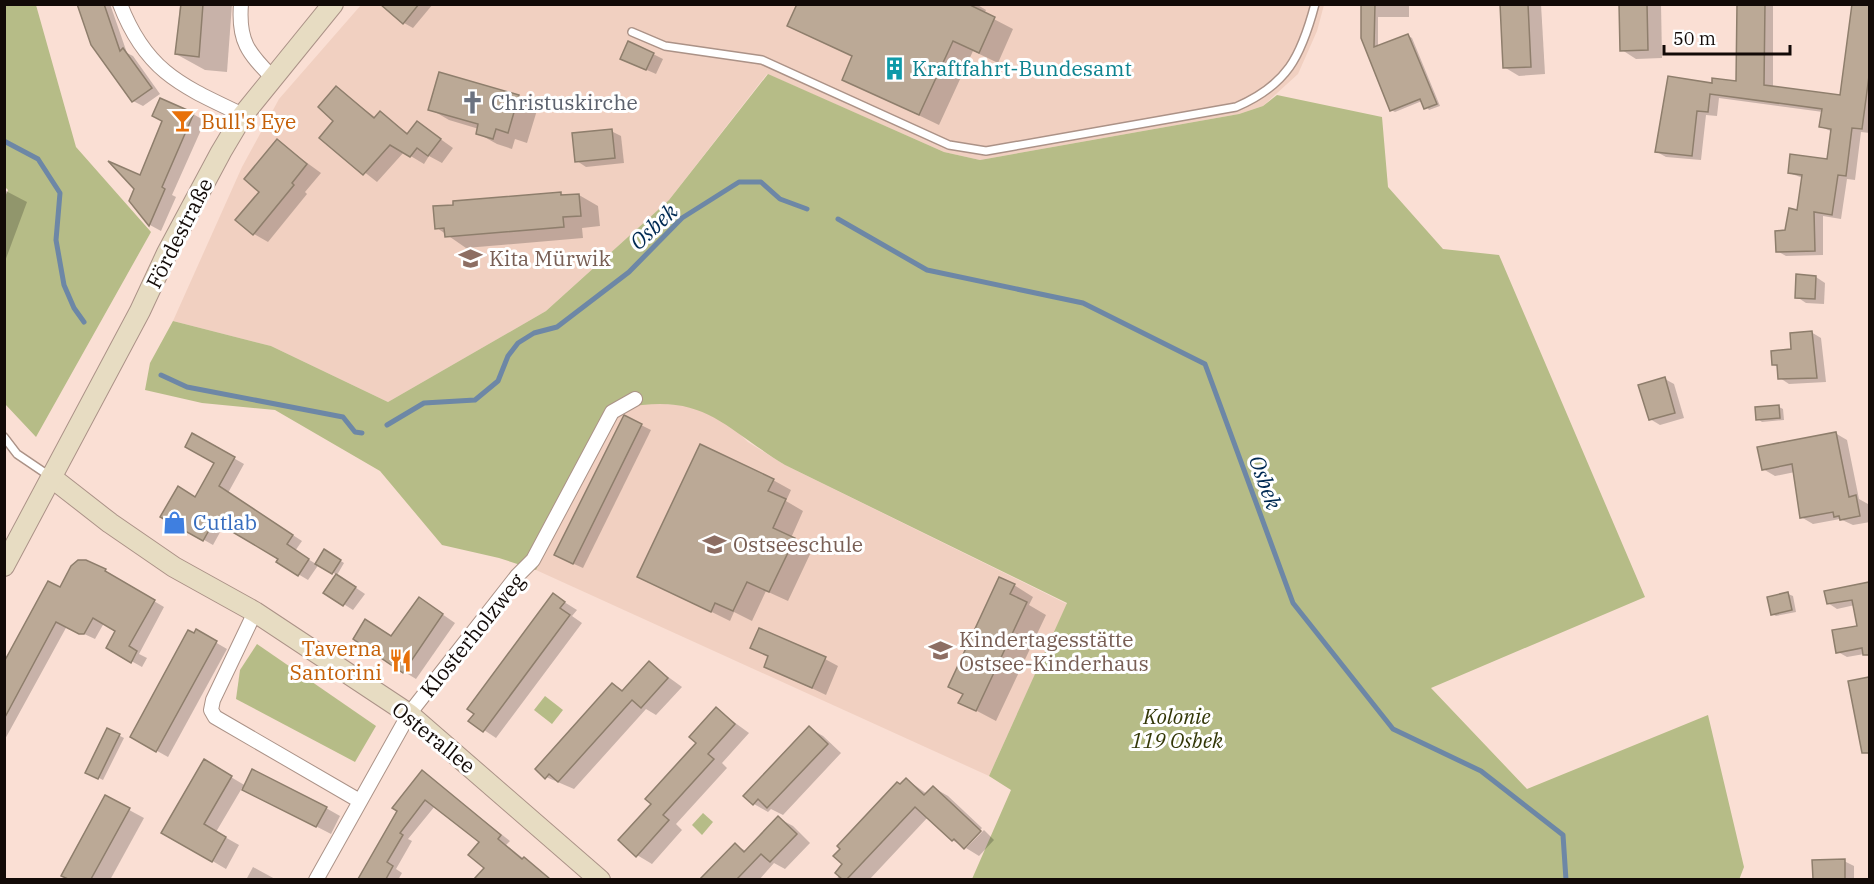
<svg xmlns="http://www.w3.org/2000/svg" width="1874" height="884" viewBox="0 0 1874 884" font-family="'IBM Plex Serif',serif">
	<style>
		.built { fill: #f1d0c1 }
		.green { fill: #b6bc87 }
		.shadow { fill: #0003 }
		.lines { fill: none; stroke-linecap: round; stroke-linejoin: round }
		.stream { stroke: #6d87a6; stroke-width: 5 }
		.building { fill: #bba996; stroke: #8e7e6c; stroke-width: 1.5 }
		.lane-casing { stroke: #ab9287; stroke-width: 10 }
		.street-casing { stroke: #ab9287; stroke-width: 16 }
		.secondary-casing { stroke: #ab9287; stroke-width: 22 }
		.lane { stroke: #fff; stroke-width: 7 }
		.street { stroke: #fff; stroke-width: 14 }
		.secondary { stroke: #e7dcc2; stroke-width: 20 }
		.labels { text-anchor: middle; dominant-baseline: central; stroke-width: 6; stroke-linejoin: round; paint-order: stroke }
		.culture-label { font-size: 21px; fill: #0d838f; stroke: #fff; text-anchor: start }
		.worship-label { font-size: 21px; fill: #5b616d; stroke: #fff; text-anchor: start }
		.food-label { font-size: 21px; fill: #c56008; stroke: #fff; text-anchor: start }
		.street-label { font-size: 21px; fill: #120a07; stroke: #fff }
		.education-label { font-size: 21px; fill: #785e54; stroke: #fff; text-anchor: start }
		.shop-label { font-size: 21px; fill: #366cbe; stroke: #fff; text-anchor: start }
		.park-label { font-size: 21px; font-style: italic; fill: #333707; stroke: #fff }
		.water-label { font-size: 22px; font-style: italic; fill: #002a53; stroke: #fff }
	</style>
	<rect width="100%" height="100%" fill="#fadfd4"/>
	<g class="built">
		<polygon points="361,5 1324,5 1317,31 1298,74 1263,106 1239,114 980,160 944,152 767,74 669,200 546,311 388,402 271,346 173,321 242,167 279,99"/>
		<polygon points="651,403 693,406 733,427 748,442 785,465 1067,604 989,776 536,570 622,408"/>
	</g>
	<g class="green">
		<polygon points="5,4 36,5 76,147 151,232 36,437 5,404 4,199 8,190 4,186"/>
		<path d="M768,74l176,78 36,8 259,-46 24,-8 14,-11 105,22 6,70 55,62 56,6 146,342 -214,91 96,101 181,-74 36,152 -5,13 -767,-1 39,-89 -22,-14 78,-173 -282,-138c-64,-39 -80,-73 -163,-57l-86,162 -37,-12 -57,-13 -62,-74 -105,-61 -73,-7 -57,-13 5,-27 23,-42 98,25 117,56 158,-91 123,-111z"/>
		<polygon points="257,644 376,726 355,762 236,699 240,670"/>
		<polygon points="545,696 563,710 552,724 534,710"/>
		<polygon points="703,813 713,822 702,835 692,825"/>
	</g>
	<g class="shadow">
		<polygon points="78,4 110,4 127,53 133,56 160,94 143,106 133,101"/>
		<polygon points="180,4 232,4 227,72 205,70 176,54"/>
		<polygon points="392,4 433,4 413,28 404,23"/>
		<polygon points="798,4 976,4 986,10 984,14 1013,29 998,63 973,51 939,125 843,79 854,57 789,25"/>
		<polygon points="1363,4 1409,4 1409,17 1378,17 1378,48 1407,35 1412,38 1440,106 1429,110 1422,101 1395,112 1391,110 1362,38"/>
		<polygon points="1501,4 1541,4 1545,74 1519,76 1504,67"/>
		<polygon points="1621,4 1661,4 1662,58 1636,59 1622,50"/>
		<polygon points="1738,4 1773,4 1773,87 1841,97 1854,4 1870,4 1870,133 1861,132 1855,180 1847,179 1841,219 1823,216 1823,255 1786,256 1777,251 1798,211 1803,178 1789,173 1829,160 1833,132 1821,127 1823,112 1719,98 1717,116 1706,115 1701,160 1666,157 1657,152 1713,85 1737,83"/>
		<polygon points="653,54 663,59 656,74 631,63"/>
		<polygon points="336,88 376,118 380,113 409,134 418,123 453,148 442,163 429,156 424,164 404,152 377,182 321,138 336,121"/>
		<polygon points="518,96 538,107 527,143 515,139 512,149 497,144 477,133 479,129 449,120 430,109"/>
		<polygon points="193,114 205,121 172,195 176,197 161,231 150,225 131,200 141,177"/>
		<polygon points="611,131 621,136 624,163 586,167 577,161"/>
		<polygon points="277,141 321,173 305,192 307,194 268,242 254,234 261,191"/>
		<polygon points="4,190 27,202 4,264"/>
		<polygon points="561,194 566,196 579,195 598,206 600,226 582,228 583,238 466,248 437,228"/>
		<polygon points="1816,277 1825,283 1824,304 1806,303 1797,297"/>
		<polygon points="1811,332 1821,338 1826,382 1789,384 1780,378 1779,367 1774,365"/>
		<polygon points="1665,379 1674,384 1684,418 1660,425 1650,419"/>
		<polygon points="1779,407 1783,409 1784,420 1762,422 1758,419"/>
		<polygon points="641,425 651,430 583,568 565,560"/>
		<polygon points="1835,433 1847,440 1859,499 1868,504 1870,522 1853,525 1840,519 1813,524 1801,517 1795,472 1775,476 1763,469"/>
		<polygon points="193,435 244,464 228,493 302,541 295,551 316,564 325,551 344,563 337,575 319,564 308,580 278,562 280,558 224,525 213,545 162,516 196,499 216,462"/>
		<polygon points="773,480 791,490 786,501 803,511 791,538 812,550 788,601 766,591 752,621 734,612 730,621 639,576"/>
		<polygon points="86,561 164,607 139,654 147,658 142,667 108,648 117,631 104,623 95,639 67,626 4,741 4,663 60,589"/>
		<polygon points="346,581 365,594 353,610 325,592"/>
		<polygon points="1870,584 1870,653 1847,657 1838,652 1859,627 1855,605 1837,609 1828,603 1826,592"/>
		<polygon points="1014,585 1033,597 1029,605 1046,615 996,721 960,702"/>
		<polygon points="1788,594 1793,596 1796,612 1776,616 1772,614"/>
		<polygon points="553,595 577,610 572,616 582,623 496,738 484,730"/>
		<polygon points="432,607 455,623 416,679 403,671 392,638"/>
		<polygon points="196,631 227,649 168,757 132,737"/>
		<polygon points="752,647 825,659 838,666 826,695 765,666 770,657"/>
		<polygon points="649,663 682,687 656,715 646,709 574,789 546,777 613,684 624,691"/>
		<polygon points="1870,678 1870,734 1868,734 1850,682"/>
		<polygon points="716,709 749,733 722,763 727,768 676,824 682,830 652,864 637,855"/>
		<polygon points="809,728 823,736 841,753 783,815 771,809 768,812 754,804"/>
		<polygon points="108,730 124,738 103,780 87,772"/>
		<polygon points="204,761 246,786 326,808 340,816 331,834 242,788 216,832 239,845 226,869 163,832"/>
		<polygon points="422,772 510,841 506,845 551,880 476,880 486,868 481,842 435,806 408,839 412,841 396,869 402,873 398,880 367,880 362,876"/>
		<polygon points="906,779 927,794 934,788 948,796 982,828 964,847 952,840 928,817 869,880 836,880"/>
		<polygon points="105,797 144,818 110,880 70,880 63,875"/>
		<polygon points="778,818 793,826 810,843 785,869 774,863 759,880 703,880 735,845 746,851"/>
		<polygon points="984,830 994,840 979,856 966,848"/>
		<polygon points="1844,861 1854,866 1854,880 1814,880 1814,862"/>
		<polygon points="253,867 275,879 276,880 246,880"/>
	</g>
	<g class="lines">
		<g class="stream">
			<polyline points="4,141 38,159 60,193 56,240 64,285 74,308 84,322"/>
			<polyline points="838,219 927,270 1083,303 1205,364 1293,603 1393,729 1481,771 1563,835 1566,880"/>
			<polyline points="161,375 187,387 343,417 355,432 362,433"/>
			<polyline points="387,425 424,403 475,400 498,381 508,356 518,343 534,333 557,327 629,272 682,218 739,182 761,182 780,199 807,209"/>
		</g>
	</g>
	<g class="building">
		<polygon points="77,4 104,4 120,51 123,48 152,88 132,102 91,45"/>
		<polygon points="181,4 203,4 199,57 175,54"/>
		<polygon points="380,4 419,4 403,24"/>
		<polygon points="797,4 968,4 995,17 979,53 953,41 919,115 842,80 852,56 787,26"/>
		<polygon points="1361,4 1375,4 1374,47 1408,34 1437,104 1424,109 1420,99 1390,111 1361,38"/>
		<polygon points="1500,4 1528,4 1531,67 1503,68"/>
		<polygon points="1619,4 1647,4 1648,50 1620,51"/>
		<polygon points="1737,4 1765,4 1764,85 1840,95 1852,4 1869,4 1869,76 1862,129 1852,128 1846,176 1838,175 1832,215 1814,212 1815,251 1776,252 1775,231 1785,230 1789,208 1797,210 1802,175 1788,173 1790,154 1827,159 1831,129 1819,127 1822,109 1710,94 1708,112 1697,111 1692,156 1655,152 1668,76 1712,83 1712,78 1736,81"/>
		<polygon points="628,41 654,53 646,70 620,59"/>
		<polygon points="439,72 519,95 508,133 496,129 493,139 476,134 478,124 428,110"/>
		<polygon points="336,86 374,118 380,111 407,134 417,121 441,139 428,156 417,148 410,157 390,145 363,175 319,138 333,121 318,107"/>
		<polygon points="160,98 194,113 162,187 165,189 149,226 129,201 134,189 108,161 140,175 162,121 152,116"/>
		<polygon points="612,129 615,158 575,162 572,133"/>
		<polygon points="277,139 307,164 292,183 294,185 253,235 235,220 259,192 244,179"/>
		<polygon points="561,192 561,195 579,194 581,216 563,217 564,227 445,237 444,228 435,229 433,206 453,205 453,201"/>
		<polygon points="1796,274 1816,276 1815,299 1795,298"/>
		<polygon points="1812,331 1817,378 1778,379 1777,365 1772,365 1771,351 1791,349 1790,333"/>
		<polygon points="1665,377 1675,413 1649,420 1638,385"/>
		<polygon points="1779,405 1780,418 1756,420 1755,407"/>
		<polygon points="624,415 642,424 573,564 554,555"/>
		<polygon points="1836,432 1849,497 1856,495 1860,516 1840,520 1839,516 1834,517 1833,512 1800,518 1792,464 1762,470 1757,447"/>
		<polygon points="192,433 235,457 219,486 293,535 287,544 309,559 298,576 276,562 278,559 214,521 203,541 160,517 178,486 195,497 214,463 185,447"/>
		<polygon points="700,444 774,479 768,491 786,499 773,528 795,538 769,592 747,582 733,611 715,603 711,612 637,577"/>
		<polygon points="324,549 341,560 332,574 315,564"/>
		<polygon points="78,560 86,560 106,569 105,571 155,600 129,646 137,651 131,663 106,648 115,631 93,618 84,634 79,634 56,622 4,719 4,662 48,581 60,587 71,566"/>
		<polygon points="336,574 356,587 343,606 323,593"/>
		<polygon points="999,577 1015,584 1010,594 1027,602 976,711 958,703 963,694 948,687"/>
		<polygon points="1869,582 1869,655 1863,655 1862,648 1836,653 1832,630 1857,626 1852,600 1827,604 1824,591"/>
		<polygon points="1788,592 1792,610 1771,615 1767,597"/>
		<polygon points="553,593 565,602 560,608 570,615 483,732 468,721 474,714 467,709"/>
		<polygon points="419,597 443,614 403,673 353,639 365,619 391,636"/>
		<polygon points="759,628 826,657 812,688 764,667 768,656 750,648"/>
		<polygon points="196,629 217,641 156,752 130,737 188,630 194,633"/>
		<polygon points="649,661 668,678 641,708 632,700 558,782 549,774 545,779 535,769 612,683 622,691"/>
		<polygon points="1869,677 1869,753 1862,753 1848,681"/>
		<polygon points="716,707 735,724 708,754 714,759 663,815 669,820 636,857 618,840 651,804 645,799 696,743 689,737"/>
		<polygon points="809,726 828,744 767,808 758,799 753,805 743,796"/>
		<polygon points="107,728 120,734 98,779 85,773"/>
		<polygon points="204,759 232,776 204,824 226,837 212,862 161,833"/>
		<polygon points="252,769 327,807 316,827 242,790"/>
		<polygon points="422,770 501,835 498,839 522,859 524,857 550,879 474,879 484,868 468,855 479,842 425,800 400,833 403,835 387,862 393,866 386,879 358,879 397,811 392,808"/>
		<polygon points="906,778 924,795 933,786 981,831 964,849 954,839 952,841 915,807 847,879 842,879 835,873 842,864 833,856 840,849 837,846 897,782 900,784"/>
		<polygon points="105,795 130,808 91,879 68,879 61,876"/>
		<polygon points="778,816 797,834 770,862 761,854 737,879 700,879 735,843 744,852"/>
		<polygon points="1845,859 1845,879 1813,879 1812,860"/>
	</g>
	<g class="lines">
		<defs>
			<g id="lane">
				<path d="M632,32l33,14 97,14 187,85 37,6 250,-44c51,-22 65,-50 79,-103"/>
				<polyline points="4,437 17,454 48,475"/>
			</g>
			<g id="street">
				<path d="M120,4c26,68 62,82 123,111"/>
				<path d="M241,4c-3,37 7,49 32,74"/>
				<polyline points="255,612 213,700 211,710 215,717 358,800"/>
				<polyline points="316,880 409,714 517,576 533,560 612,412 635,399"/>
			</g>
			<g id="secondary">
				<polyline points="51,477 110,523 174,567 255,612 409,714 600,880"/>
				<polyline points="4,566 140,311 167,253 221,152 243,115 333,4"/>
			</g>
		</defs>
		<use href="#lane" class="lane-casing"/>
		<use href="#street" class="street-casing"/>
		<use href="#secondary" class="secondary-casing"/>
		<use href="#lane" class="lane"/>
		<use href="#street" class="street"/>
		<use href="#secondary" class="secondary"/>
	</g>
	<defs>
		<symbol id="building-bare" viewBox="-9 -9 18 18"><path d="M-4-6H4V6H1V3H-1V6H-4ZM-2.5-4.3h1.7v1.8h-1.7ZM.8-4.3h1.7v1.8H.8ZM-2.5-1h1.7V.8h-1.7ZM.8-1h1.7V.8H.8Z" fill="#0f9aa8" stroke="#fff" stroke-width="2.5" paint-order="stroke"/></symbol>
		<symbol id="church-bare" viewBox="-9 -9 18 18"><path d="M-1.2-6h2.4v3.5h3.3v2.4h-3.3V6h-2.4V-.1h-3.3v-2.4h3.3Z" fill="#6b7280" stroke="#fff" stroke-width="2.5" paint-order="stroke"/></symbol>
		<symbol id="bar-bare" viewBox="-9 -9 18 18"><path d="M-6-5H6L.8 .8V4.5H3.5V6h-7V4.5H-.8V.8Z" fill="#e8710a" stroke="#fff" stroke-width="2.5" paint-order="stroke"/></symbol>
		<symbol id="school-bare" viewBox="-9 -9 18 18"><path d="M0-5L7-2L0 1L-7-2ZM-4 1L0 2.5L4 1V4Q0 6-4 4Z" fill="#8d6e63" stroke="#fff" stroke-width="2.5" paint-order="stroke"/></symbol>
		<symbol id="shop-bare" viewBox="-9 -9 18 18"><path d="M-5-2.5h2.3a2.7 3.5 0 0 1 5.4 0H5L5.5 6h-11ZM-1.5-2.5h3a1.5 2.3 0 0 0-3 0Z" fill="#3f7fe0" stroke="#fff" stroke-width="2.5" paint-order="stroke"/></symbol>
		<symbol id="restaurant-bare" viewBox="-9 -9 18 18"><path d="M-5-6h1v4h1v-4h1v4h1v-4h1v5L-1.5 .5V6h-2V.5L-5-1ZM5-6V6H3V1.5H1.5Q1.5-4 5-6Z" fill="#e8710a" stroke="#fff" stroke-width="2.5" paint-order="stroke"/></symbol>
	</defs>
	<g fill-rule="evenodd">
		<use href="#building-bare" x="878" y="52" width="33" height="33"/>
		<use href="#church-bare" x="456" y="86" width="33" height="33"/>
		<use href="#bar-bare" x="166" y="104" width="33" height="33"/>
		<use href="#school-bare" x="454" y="242" width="33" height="33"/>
		<use href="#shop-bare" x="158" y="506" width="33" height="33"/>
		<use href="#school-bare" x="698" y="528" width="33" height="33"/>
		<use href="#school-bare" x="924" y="634" width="33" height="33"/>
		<use href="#restaurant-bare" x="384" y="644" width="33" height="33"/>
	</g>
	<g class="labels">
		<g class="culture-label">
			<text x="912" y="68">Kraftfahrt-Bundesamt</text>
		</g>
		<g class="worship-label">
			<text x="491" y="102">Christuskirche</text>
		</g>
		<g class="food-label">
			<text x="201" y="121">Bull's Eye</text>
			<text x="382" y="648" text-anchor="end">Taverna<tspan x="382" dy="24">Santorini</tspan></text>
		</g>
		<g class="street-label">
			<text transform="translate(179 233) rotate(-63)">Fördestraße</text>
			<text transform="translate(472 635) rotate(-51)">Klosterholzweg</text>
			<text transform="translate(434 737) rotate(39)">Osterallee</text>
		</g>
		<g class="education-label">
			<text x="489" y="258">Kita Mürwik</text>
			<text x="733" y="544">Ostseeschule</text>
			<text x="959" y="639">Kindertagesstätte<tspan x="959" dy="24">Ostsee-Kinderhaus</tspan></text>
		</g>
		<g class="shop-label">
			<text x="193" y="522">Cutlab</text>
		</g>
		<g class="park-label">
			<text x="1177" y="716">Kolonie<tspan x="1177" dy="24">119 Osbek</tspan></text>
		</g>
		<g class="water-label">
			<text transform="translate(653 226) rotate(-43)">Osbek</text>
			<text transform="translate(1266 482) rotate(70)">Osbek</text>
		</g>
	</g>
	<rect width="1874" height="884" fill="none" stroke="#120a07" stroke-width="12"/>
	<path d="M1664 45v9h126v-9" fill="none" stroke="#120a07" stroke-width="3"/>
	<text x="1673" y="45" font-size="18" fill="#120a07" stroke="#ffffff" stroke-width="4.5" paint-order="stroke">50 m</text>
</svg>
